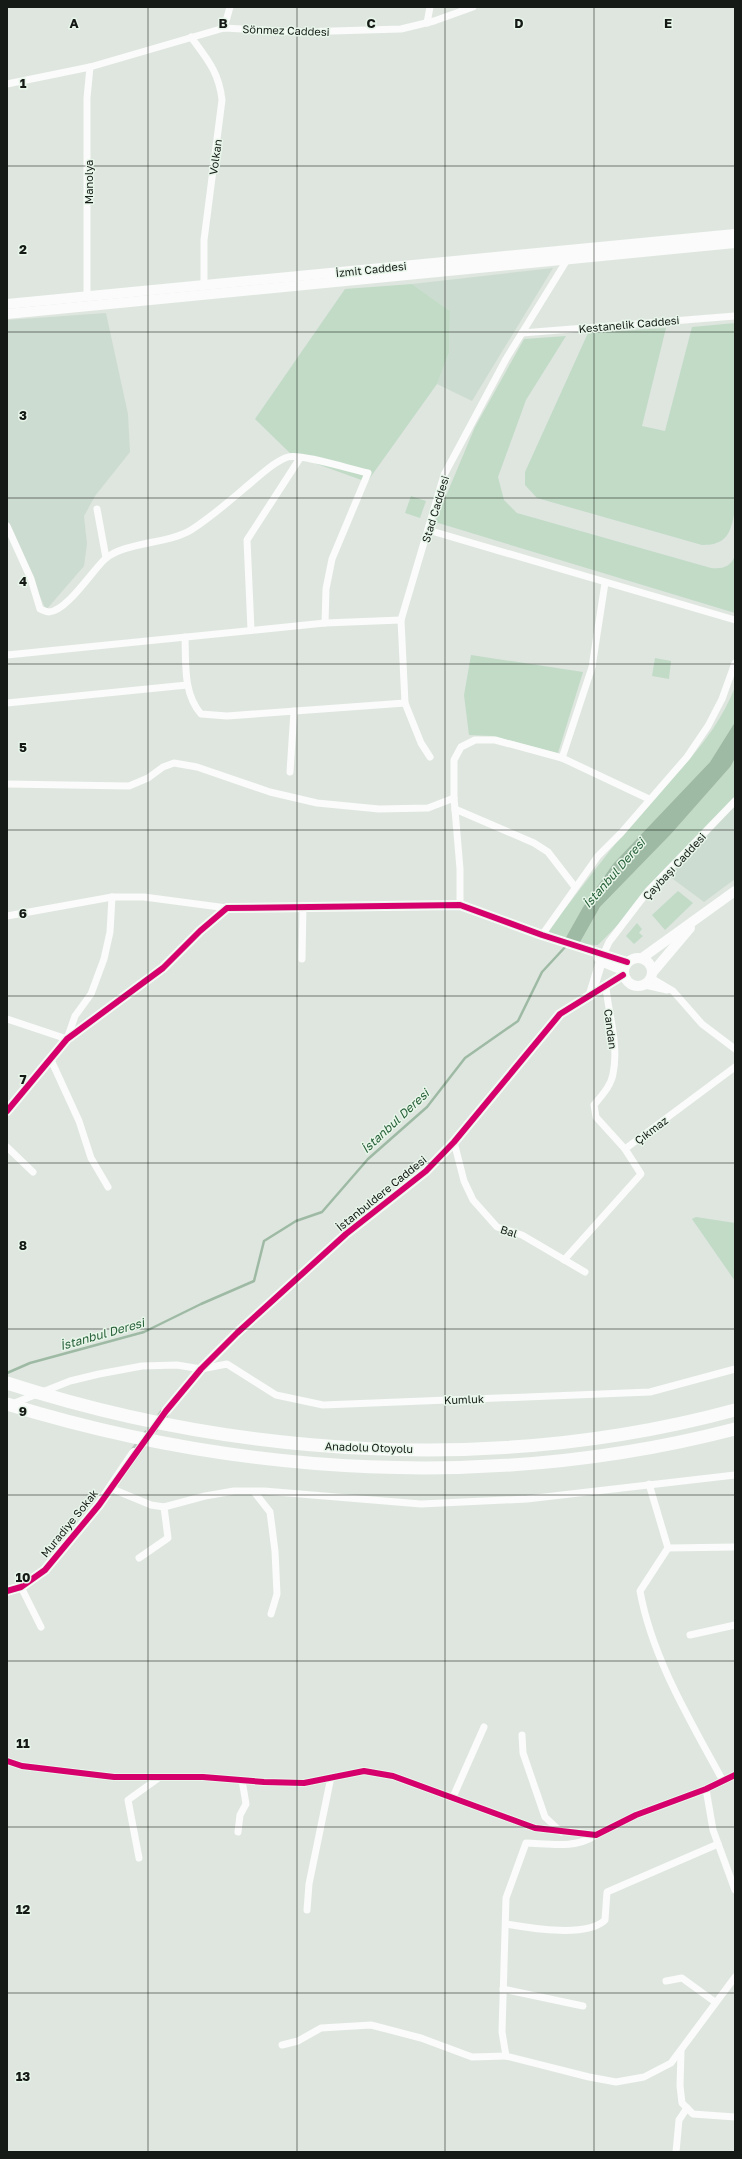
<svg xmlns="http://www.w3.org/2000/svg" width="742" height="2159" viewBox="0 0 742 2159" font-family="'Golos Text',sans-serif">
	<style>
		.built { fill: #cddcd0 }
		.green { fill: #c2dbc7 }
		.water { fill: #9ebaa4 }
		.lines { fill: none; stroke-linecap: round; stroke-linejoin: round }
		.stream { stroke: #9ebaa4; stroke-width: 2.5 }
		.secondary-tunnel { stroke: #c0c7c1; stroke-width: 10; stroke-dasharray: 10 5; stroke-linecap: butt }
		.street { stroke: #fafbfa; stroke-width: 7 }
		.secondary { stroke: #fafbfa; stroke-width: 10 }
		.highway { stroke: #fafbfa; stroke-width: 13 }
		.cycleway-casing { stroke: #e8f6ea; stroke-width: 8 }
		.cycleway { stroke: #d6006c; stroke-width: 6 }
		.grid { fill: none; stroke: #151a16; stroke-width: 1; stroke-opacity: 0.55 }
		.labels { text-anchor: middle; dominant-baseline: central; stroke-width: 3; stroke-linejoin: round; paint-order: stroke }
		.street-label { font-size: 11px; fill: #151a16; stroke: #e8f6ea }
		.water-label { font-size: 12px; font-style: italic; fill: #276038; stroke: #e8f6ea }
		.grid-label { font-size: 13px; text-anchor: middle; font-weight: bold; fill: #151a16; stroke: #e8f6ea; stroke-width: 3; stroke-linejoin: round; paint-order: stroke }
	</style>
	<rect width="100%" height="100%" fill="#dee6df"/>
	<g class="built">
		<polygon points="553,268 472,401 437,384 449,353 450,311 412,284"/>
		<polygon points="106,313 128,414 130,452 95,496 84,516 87,544 84,566 46,610 7,522 7,320"/>
		<polygon points="735,806 735,879 704,902 669,876"/>
	</g>
	<g class="green">
		<polygon points="412,284 450,311 449,353 437,384 367,482 292,455 255,419 345,289"/>
		<path d="M735,323v186c-4,23 -7,36 -33,36l-165,-47 -12,-13v-13l63,-139 78,-5 -24,98 23,5 27,-104z"/>
		<path d="M566,336l-40,64 -28,77 6,23 13,13 194,55c12,1 19,-1 24,-12v57l-300,-91 40,-95 49,-88z"/>
		<polygon points="411,496 426,501 420,518 405,513"/>
		<polygon points="471,655 583,672 558,753 492,736 469,735 464,695"/>
		<polygon points="655,658 671,661 669,679 652,676"/>
		<path d="M735,687v35l-25,40 -97,102 -30,43 -18,32 -18,-7c32,-41 63,-83 96,-122 36,-40 72,-72 92,-123z"/>
		<polygon points="735,758 735,805 598,945 579,944 600,907 671,834 731,766"/>
		<polygon points="678,891 693,903 665,930 652,915"/>
		<polygon points="637,923 642,929 639,933 643,936 634,944 626,936"/>
		<polygon points="696,1217 735,1223 735,1281 692,1219"/>
	</g>
	<polygon class="water" points="735,722 735,758 731,766 671,834 600,907 579,944 565,939 583,907 613,864 710,762"/>
	<g class="lines">
		<polyline class="stream" points="7,1373 30,1363 144,1332 201,1304 254,1281 264,1241 296,1221 322,1212 368,1159 427,1107 465,1058 518,1021 542,972 567,945"/>
		<polyline class="secondary-tunnel" points="134,1453 166,1411"/>
		<g class="street">
			<polyline points="427,23 430,7"/>
			<polyline points="224,28 230,7"/>
			<path d="M191,37c16,22 28,35 31,63l-18,140v45"/>
			<polyline points="7,84 90,67 224,28 299,32 401,29 434,21 473,7"/>
			<polyline points="87,297 87,98 90,67"/>
			<polyline points="522,333 735,316"/>
			<polyline points="97,509 106,558"/>
			<path d="M7,526l24,53 9,30c3,1 6,3 9,3 18,-1 43,-41 56,-53 19,-17 63,-15 86,-29 22,-14 42,-32 62,-49 10,-8 22,-20 35,-24 12,-4 65,13 80,16l-36,86 -6,30 -1,34"/>
			<polyline points="428,530 735,620"/>
			<polyline points="251,630 247,540 300,458"/>
			<path d="M185,637c1,27 -2,56 16,77l26,2 178,-13"/>
			<polyline points="7,655 325,623 401,620"/>
			<polyline points="7,703 187,685"/>
			<polyline points="430,757 421,743 405,703 401,620 444,475 506,359 567,260"/>
			<polyline points="562,758 592,667 605,583"/>
			<polyline points="290,772 294,711"/>
			<polyline points="7,784 129,786 148,778 163,767 174,763 197,767 270,792 317,803 379,809 428,808 454,798"/>
			<polyline points="455,809 534,843 548,852 575,887"/>
			<polyline points="460,905 460,869 454,798 454,760 461,747 475,740 495,740 562,758 649,799"/>
			<polyline points="7,916 112,897 144,897 227,908"/>
			<polyline points="542,935 598,856 621,833 687,757 708,726 722,699 735,663"/>
			<polyline points="604,953 609,942 648,891 735,801"/>
			<polyline points="302,959 303,906"/>
			<polyline points="651,978 673,991 702,1024 735,1049"/>
			<polyline points="645,985 667,990"/>
			<path d="M606,988c3,28 13,57 7,86 -2,12 -12,22 -19,31l2,12 29,32"/>
			<polyline points="7,1019 67,1039 75,1016 91,994 104,959 110,932 112,897"/>
			<polyline points="51,1060 79,1121 91,1158 108,1187"/>
			<polyline points="454,1142 464,1181 473,1200 497,1227 522,1235 585,1272"/>
			<polyline points="7,1147 33,1172"/>
			<polyline points="564,1260 641,1174 625,1149 735,1067"/>
			<polyline points="12,1404 70,1381 99,1374 142,1366 177,1365 201,1369 227,1364 276,1395 323,1405 650,1392 735,1369"/>
			<polyline points="649,1484 668,1548 735,1547"/>
			<polyline points="110,1488 151,1505 164,1507 205,1496 234,1491 264,1491 421,1504 527,1499 735,1475"/>
			<polyline points="255,1493 270,1512 275,1551 277,1594 271,1614"/>
			<path d="M668,1548l-28,43c12,67 51,131 83,190"/>
			<polyline points="139,1558 168,1538 164,1507"/>
			<polyline points="21,1587 41,1627"/>
			<polyline points="690,1635 735,1625"/>
			<polyline points="522,1735 523,1753 545,1817 561,1832"/>
			<polyline points="7,1761 22,1766 114,1777 203,1777 264,1782 304,1783 364,1771 393,1776 535,1828 596,1835 636,1815 706,1789 735,1775"/>
			<polyline points="706,1789 713,1830 735,1890"/>
			<polyline points="453,1797 484,1727"/>
			<polyline points="238,1832 240,1815 246,1804 242,1780"/>
			<path d="M596,1835c-21,14 -45,9 -70,8l-20,55 -4,134 4,24 83,21 27,5 28,-5 27,-14 64,-86"/>
			<polyline points="139,1858 128,1800 160,1777"/>
			<polyline points="307,1910 309,1884 331,1777"/>
			<path d="M506,1924c24,4 81,14 99,-4l2,-28 111,-48"/>
			<polyline points="666,1981 682,1978 715,2002"/>
			<polyline points="503,1989 583,2006"/>
			<polyline points="282,2045 298,2041 321,2028 371,2025 421,2038 472,2057 506,2056"/>
			<polyline points="681,2052 680,2086 682,2103 693,2114 735,2117"/>
			<polyline points="676,2152 679,2120 687,2108"/>
		</g>
		<g class="secondary">
			<polyline points="7,304 735,234"/>
			<polyline points="7,314 735,243"/>
			<polyline points="598,957 601,961 623,970"/>
			<circle cx="638" cy="972" r="14"/>
			<polyline points="642,958 735,891"/>
			<polyline points="652,973 690,928"/>
			<polyline points="591,994 601,961"/>
			<polyline points="7,1111 67,1039 163,968 200,931 227,908 460,905 542,935 627,962"/>
			<polyline points="166,1411 201,1369 237,1333 346,1234 426,1171 454,1142 560,1014 623,975"/>
			<polyline points="7,1591 21,1587 45,1570 99,1505 134,1453"/>
		</g>
		<g class="highway">
			<path d="M7,1383c232,75 492,91 728,27"/>
			<path d="M7,1404c234,72 490,87 728,25"/>
		</g>
		<defs>
			<g id="cycleway">
				<polyline points="7,1111 67,1039 163,968 200,931 227,908 460,905 542,935 627,962"/>
				<polyline points="7,1591 21,1587 45,1570 99,1505 166,1411 201,1369 237,1333 346,1234 426,1171 454,1142 560,1014 623,975"/>
				<polyline points="7,1761 22,1766 114,1777 203,1777 264,1782 304,1783 364,1771 393,1776 535,1828 596,1835 636,1815 706,1789 735,1775"/>
			</g>
		</defs>
		<use href="#cycleway" class="cycleway-casing"/>
		<use href="#cycleway" class="cycleway"/>
	</g>
	<path class="grid" d="M148,7v2145M297,7v2145M445,7v2145M594,7v2145M7,166h728M7,332h728M7,498h728M7,664h728M7,830h728M7,996h728M7,1163h728M7,1329h728M7,1495h728M7,1661h728M7,1827h728M7,1993h728"/>
	<g class="labels">
		<g class="street-label">
			<text transform="translate(286 30) rotate(2)">Sönmez Caddesi</text>
			<text transform="translate(215 157) rotate(-82)">Volkan</text>
			<text transform="translate(88 182) rotate(-90)">Manolya</text>
			<text transform="translate(371 269) rotate(-6)">İzmit Caddesi</text>
			<text transform="translate(629 324) rotate(-5)">Kestanelik Caddesi</text>
			<text transform="translate(435 509) rotate(-73)">Stad Caddesi</text>
			<text transform="translate(674 866) rotate(-47)">Çaybaşı Caddesi</text>
			<text transform="translate(611 1029) rotate(83)">Candan</text>
			<text transform="translate(651 1130) rotate(-37)">Çıkmaz</text>
			<text transform="translate(381 1193) rotate(-39)">İstanbuldere Caddesi</text>
			<text transform="translate(509 1231) rotate(18)">Bal</text>
			<text transform="translate(464 1399) rotate(-2)">Kumluk</text>
			<text transform="translate(369 1447) rotate(2)">Anadolu Otoyolu</text>
			<text transform="translate(69 1523) rotate(-51)">Muradiye Sokak</text>
		</g>
		<g class="water-label">
			<text transform="translate(614 873) rotate(-49)">İstanbul Deresi</text>
			<text transform="translate(395 1121) rotate(-43)">İstanbul Deresi</text>
			<text transform="translate(102 1334) rotate(-16)">İstanbul Deresi</text>
		</g>
	</g>
	<g class="grid-label">
		<text x="74" y="28">A</text>
		<text x="223" y="28">B</text>
		<text x="371" y="28">C</text>
		<text x="519" y="28">D</text>
		<text x="668" y="28">E</text>
		<text x="23" y="88">1</text>
		<text x="23" y="254">2</text>
		<text x="23" y="420">3</text>
		<text x="23" y="586">4</text>
		<text x="23" y="752">5</text>
		<text x="23" y="918">6</text>
		<text x="23" y="1084">7</text>
		<text x="23" y="1250">8</text>
		<text x="23" y="1416">9</text>
		<text x="23" y="1582">10</text>
		<text x="23" y="1748">11</text>
		<text x="23" y="1914">12</text>
		<text x="23" y="2081">13</text>
	</g>
	<rect width="742" height="2159" fill="none" stroke="#151a16" stroke-width="16"/>
</svg>
